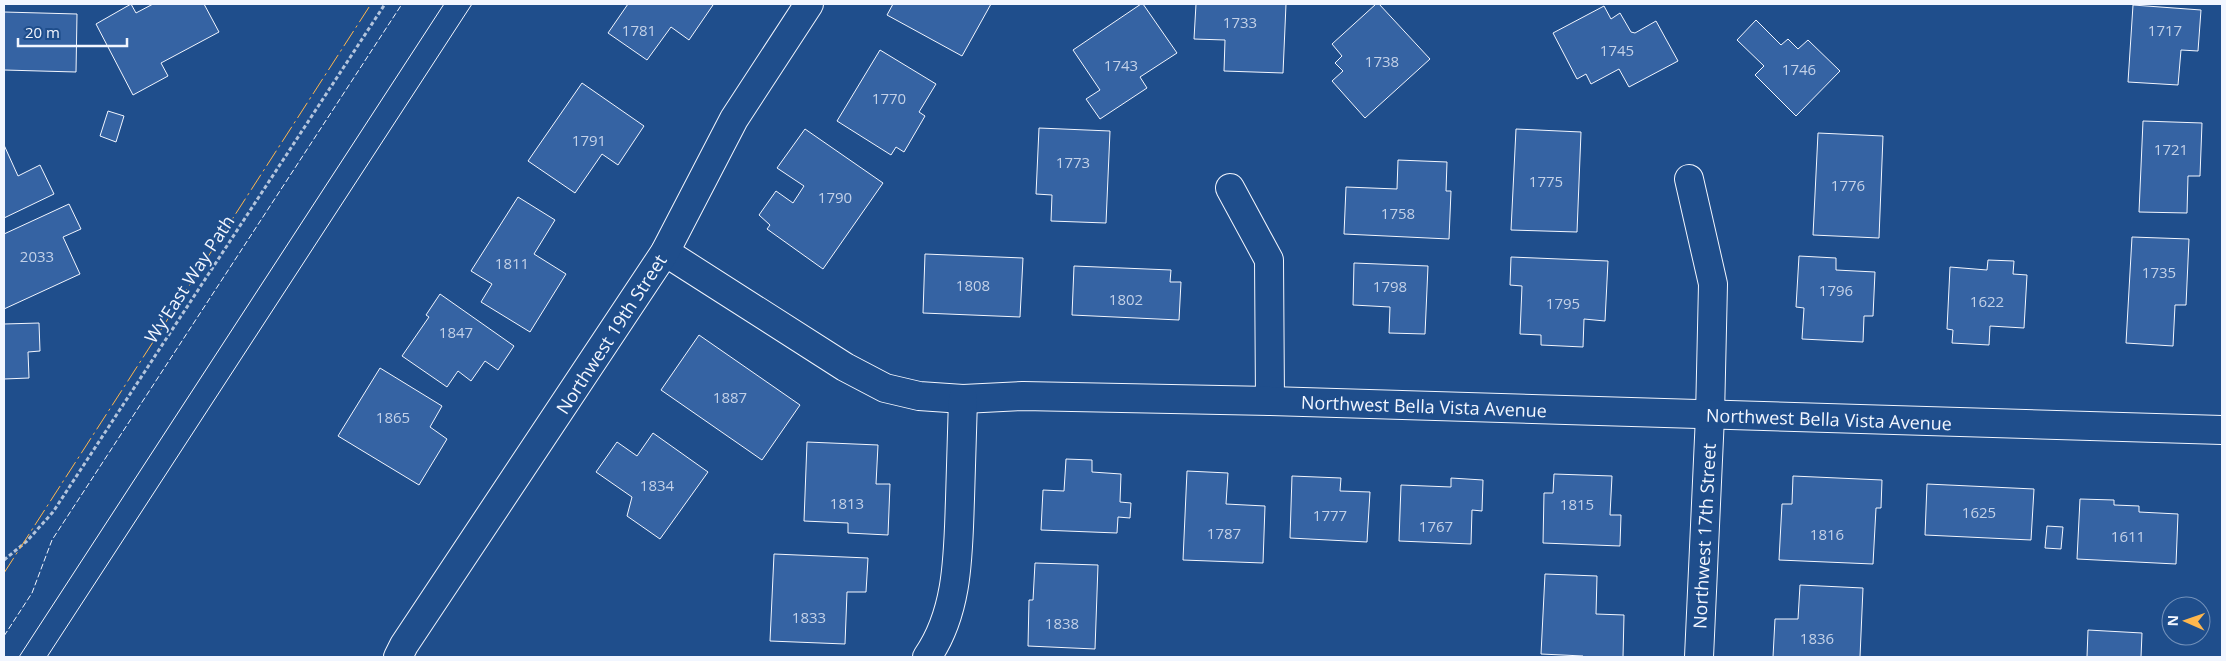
<svg xmlns="http://www.w3.org/2000/svg" width="2226" height="661" viewBox="0 0 2226 661" font-family="'Open Sans',sans-serif">
	<style>
		.building { fill: #3563a3; stroke: #f2f6ff }
		.lines { fill: none; stroke-linecap: round; stroke-linejoin: round }
		.minor-casing { stroke: #f2f6ff; stroke-width: 30 }
		.path { stroke: #b3c4dc; stroke-width: 3; stroke-dasharray: 4 2.5; stroke-linecap: butt }
		.minor { stroke: #1f4e8c; stroke-width: 28 }
		.tram { stroke: #f2f6ff; stroke-width: 1 }
		.fence { stroke: #f2f6ff; stroke-width: 1; stroke-dasharray: 6 2.5; stroke-linecap: butt }
		.power { stroke: #ffb74d; stroke-width: 1; stroke-dasharray: 18 4 2.5 4; stroke-linecap: butt }
		.labels { text-anchor: middle; dominant-baseline: central; stroke-width: 4; stroke-linejoin: round; paint-order: stroke }
		.number-label { font-size: 15px; fill: #c3d1e8 }
		.street-label { font-size: 18px; fill: #f2f6ff; stroke: #1f4e8c }
	</style>
	<rect width="100%" height="100%" fill="#1f4e8c"/>
	<g class="building">
		<polygon points="131,4 136,13 153,4 204,4 219,32 161,63 168,76 133,95 96,24"/>
		<polygon points="628,4 711,4 713,5 689,40 671,27 647,60 608,33"/>
		<polygon points="893,4 991,4 962,56 887,15"/>
		<polygon points="1141,4 1143,4 1177,53 1140,77 1147,88 1100,119 1086,99 1100,90 1073,50"/>
		<polygon points="1196,4 1286,4 1283,73 1224,71 1225,40 1194,39"/>
		<polygon points="1376,4 1379,4 1430,59 1365,118 1332,81 1343,71 1335,63 1342,56 1332,44"/>
		<polygon points="2133,5 2201,10 2198,51 2181,50 2178,85 2128,82"/>
		<polygon points="1604,6 1611,19 1620,13 1631,32 1635,33 1656,21 1678,61 1629,87 1619,69 1591,84 1586,74 1577,79 1553,33"/>
		<polygon points="4,12 77,14 76,72 4,70"/>
		<polygon points="1756,20 1781,45 1788,39 1798,49 1808,40 1840,71 1796,116 1755,75 1764,66 1737,40"/>
		<polygon points="880,50 936,84 919,112 925,116 904,152 896,147 891,155 837,121"/>
		<polygon points="582,83 644,126 618,165 602,154 575,193 528,161"/>
		<polygon points="108,111 124,116 116,142 100,136"/>
		<polygon points="2143,121 2202,123 2200,176 2188,176 2187,213 2139,212"/>
		<polygon points="1039,128 1110,131 1106,223 1051,221 1052,195 1036,194"/>
		<polygon points="805,129 883,183 823,269 767,229 770,225 759,215 776,191 793,203 804,186 777,168"/>
		<polygon points="1516,129 1581,132 1577,232 1511,230"/>
		<polygon points="1818,133 1883,136 1879,238 1813,235"/>
		<polygon points="4,145 18,176 40,165 54,194 4,218"/>
		<polygon points="1398,160 1447,162 1446,191 1451,191 1449,239 1344,234 1346,187 1397,189"/>
		<polygon points="518,197 555,220 534,254 566,274 530,332 481,302 492,284 471,271"/>
		<polygon points="69,204 81,229 63,237 80,274 4,309 4,234"/>
		<polygon points="2132,237 2189,239 2186,305 2175,305 2173,346 2126,343"/>
		<polygon points="925,254 1023,258 1020,317 923,313"/>
		<polygon points="1799,256 1836,258 1836,270 1875,272 1873,316 1864,316 1863,342 1802,339 1804,308 1796,307"/>
		<polygon points="1511,257 1608,261 1605,321 1584,319 1583,347 1541,345 1541,335 1520,334 1522,286 1510,285"/>
		<polygon points="1988,260 2014,261 2013,274 2027,275 2024,328 1990,326 1989,345 1952,343 1953,330 1947,329 1950,267 1987,270"/>
		<polygon points="1354,263 1428,266 1425,334 1389,333 1390,307 1353,305"/>
		<polygon points="1074,266 1171,270 1170,282 1181,282 1179,320 1072,315"/>
		<polygon points="440,294 514,346 498,370 485,361 471,381 458,371 447,387 402,356 429,317 426,315"/>
		<polygon points="39,323 40,351 28,352 29,378 4,379 4,324"/>
		<polygon points="699,335 800,405 762,460 661,390"/>
		<polygon points="380,368 442,406 430,427 447,439 419,485 338,436"/>
		<polygon points="653,433 708,472 660,539 627,516 632,497 596,472 617,442 637,456"/>
		<polygon points="807,442 878,445 876,484 890,484 888,535 848,533 848,523 804,521"/>
		<polygon points="1066,459 1092,460 1092,472 1121,474 1120,502 1131,503 1130,518 1118,517 1117,533 1041,530 1043,490 1064,491"/>
		<polygon points="1187,471 1228,473 1226,504 1265,506 1263,563 1183,560"/>
		<polygon points="1554,474 1612,476 1610,515 1621,515 1620,546 1543,543 1544,493 1553,493"/>
		<polygon points="1292,476 1341,478 1340,491 1370,492 1367,542 1290,538"/>
		<polygon points="1793,476 1882,480 1881,508 1876,508 1873,564 1779,560 1782,504 1792,504"/>
		<polygon points="1451,478 1483,480 1482,511 1472,510 1471,544 1399,541 1401,485 1451,487"/>
		<polygon points="1927,484 2034,489 2031,540 1925,535"/>
		<polygon points="2080,499 2114,500 2114,505 2139,506 2139,512 2178,514 2176,564 2077,559"/>
		<polygon points="2047,526 2063,527 2061,549 2045,548"/>
		<polygon points="774,554 868,558 866,592 847,592 845,644 770,641"/>
		<polygon points="1035,563 1098,565 1095,649 1028,646 1029,600 1033,600"/>
		<polygon points="1545,574 1597,576 1596,614 1624,615 1623,657 1583,657 1583,656 1541,654"/>
		<polygon points="1800,585 1863,588 1860,657 1773,657 1775,619 1798,619"/>
		<polygon points="2088,630 2142,633 2141,657 2087,657"/>
	</g>
	<g class="lines">
		<defs>
			<g id="minor">
				<polyline points="1689,179 1713,284 1710,416 1699,657"/>
				<polyline points="1230,188 1269,260 1270,401"/>
				<polyline points="665,252 845,367 885,388 919,396 963,399 1023,396 1270,401 2222,430"/>
				<polyline points="398,657 404,645 665,252 734,119 809,4"/>
				<path d="M927,657c32,-46 31,-104 33,-158 1,-33 2,-67 3,-100"/>
			</g>
		</defs>
		<use href="#minor" class="minor-casing"/>
		<polyline class="path" points="4,560 27,541 53,512 385,4"/>
		<use href="#minor" class="minor"/>
		<g class="tram">
			<polyline points="19,657 444,4"/>
			<polyline points="47,657 472,4"/>
		</g>
		<polyline class="fence" points="4,636 32,593 52,540 402,4"/>
		<polyline class="power" points="4,573 371,4"/>
	</g>
	<g class="labels">
		<g class="number-label">
			<text x="1240" y="22">1733</text>
			<text x="639" y="30">1781</text>
			<text x="2165" y="30">1717</text>
			<text x="1617" y="50">1745</text>
			<text x="1382" y="61">1738</text>
			<text x="1121" y="65">1743</text>
			<text x="1799" y="69">1746</text>
			<text x="889" y="98">1770</text>
			<text x="589" y="140">1791</text>
			<text x="2171" y="149">1721</text>
			<text x="1073" y="162">1773</text>
			<text x="1546" y="181">1775</text>
			<text x="1848" y="185">1776</text>
			<text x="835" y="197">1790</text>
			<text x="1398" y="213">1758</text>
			<text x="37" y="256">2033</text>
			<text x="512" y="263">1811</text>
			<text x="2159" y="272">1735</text>
			<text x="973" y="285">1808</text>
			<text x="1390" y="286">1798</text>
			<text x="1836" y="290">1796</text>
			<text x="1126" y="299">1802</text>
			<text x="1987" y="301">1622</text>
			<text x="1563" y="303">1795</text>
			<text x="456" y="332">1847</text>
			<text x="730" y="397">1887</text>
			<text x="393" y="417">1865</text>
			<text x="657" y="485">1834</text>
			<text x="847" y="503">1813</text>
			<text x="1577" y="504">1815</text>
			<text x="1979" y="512">1625</text>
			<text x="1330" y="515">1777</text>
			<text x="1436" y="526">1767</text>
			<text x="1224" y="533">1787</text>
			<text x="1827" y="534">1816</text>
			<text x="2128" y="536">1611</text>
			<text x="809" y="617">1833</text>
			<text x="1062" y="623">1838</text>
			<text x="1817" y="638">1836</text>
		</g>
		<g class="street-label">
			<text transform="translate(189 279) rotate(-57)">Wy'East Way Path</text>
			<text transform="translate(611 334) rotate(-57)">Northwest 19th Street</text>
			<text transform="translate(1424 406) rotate(2)">Northwest Bella Vista Avenue</text>
			<text transform="translate(1829 419) rotate(2)">Northwest Bella Vista Avenue</text>
			<text transform="translate(1704 536) rotate(-87)">Northwest 17th Street</text>
		</g>
	</g>
	<rect width="2226" height="661" fill="none" stroke="#f2f6ff" stroke-width="10"/>
	<g transform="translate(2186 621) rotate(272)"><circle r="24" fill="#1f4e8c" stroke="#7391ba"/>
	<path d="M0-4L9 19L0 12L-9 19Z" fill="#ffb74d"/>
	<text y="-8" font-size="14" font-weight="bold" text-anchor="middle" fill="#f2f6ff">N</text>
	</g>
	<path d="M18 38v8h109v-8" fill="none" stroke="#f2f6ff" stroke-width="2.5"/>
	<text x="25" y="38" font-size="15" fill="#f2f6ff" stroke="#1f4e8c" stroke-width="4" paint-order="stroke">20 m</text>
</svg>
